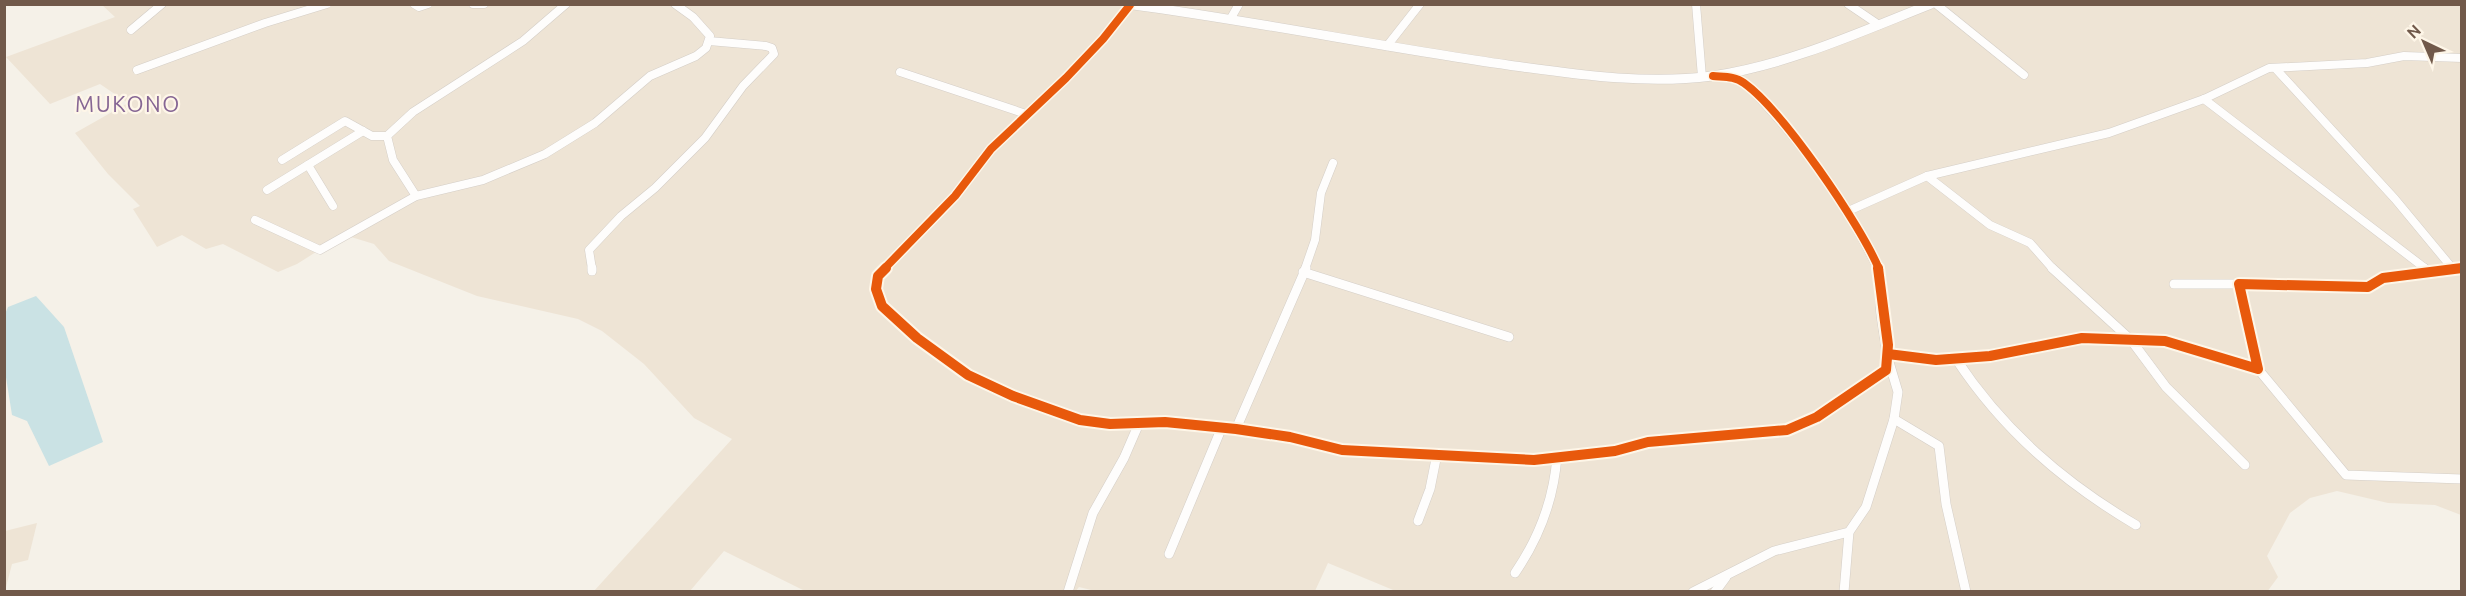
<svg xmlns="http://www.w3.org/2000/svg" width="2466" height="596" viewBox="0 0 2466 596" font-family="Ubuntu,sans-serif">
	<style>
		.residential { fill: #eee4d5 }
		.water { fill: #cae2e4 }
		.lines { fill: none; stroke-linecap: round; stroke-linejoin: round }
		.minor-far1-casing { stroke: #d4cec7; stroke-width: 9 }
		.minor-casing { stroke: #d4cec7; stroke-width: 10 }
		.tertiary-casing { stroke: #d4cec7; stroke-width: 10 }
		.minor-far1 { stroke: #fefdfc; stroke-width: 8 }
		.minor { stroke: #fefdfc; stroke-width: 9 }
		.tertiary { stroke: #fefdfc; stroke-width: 9 }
		.cycleway-far1-casing { stroke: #fef6e8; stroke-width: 11 }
		.cycleway-casing { stroke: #fef6e8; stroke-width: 14 }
		.cycleway-far1 { stroke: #e8590c; stroke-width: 8 }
		.cycleway { stroke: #e8590c; stroke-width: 10 }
		.labels { text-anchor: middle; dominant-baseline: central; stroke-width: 4.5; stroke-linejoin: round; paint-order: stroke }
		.quarter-label { font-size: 22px; letter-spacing: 1.5px; fill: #866694; stroke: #fef6e8 }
	</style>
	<rect width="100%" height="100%" fill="#f5f1e8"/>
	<g class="residential">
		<polygon points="101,4 2461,5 2461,515 2435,505 2388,503 2337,491 2310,498 2290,513 2267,556 2278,577 2267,592 1398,592 1328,563 1315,591 1099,592 1079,587 1075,592 807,592 724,551 690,591 594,591 732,439 694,418 644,364 602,331 578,319 477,296 389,261 374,244 351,237 335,240 297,264 278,272 223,244 206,249 182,235 157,247 133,209 140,206 108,174 75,133 128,103 100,84 50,104 6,57 115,17"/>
		<polygon points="37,523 28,560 12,564 5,591 5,531"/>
	</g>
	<polygon class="water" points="36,296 64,327 103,442 49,466 27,421 12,415 5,371 5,314 8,307"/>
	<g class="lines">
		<defs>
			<g id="minor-far1">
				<polyline points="414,4 419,7 428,4"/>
				<polyline points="473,4 484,4"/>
				<polyline points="1696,4 1702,77"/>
				<polyline points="1848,4 1879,25"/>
				<polyline points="1936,4 2024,75"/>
				<polyline points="1231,18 1239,4"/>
				<polyline points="131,30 162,4"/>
				<polyline points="1387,46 1420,4"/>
				<polyline points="2276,69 2395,199 2453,269"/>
				<polyline points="137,70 265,23 327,4"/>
				<polyline points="900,72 1026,114"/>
				<path d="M1719,76c6,0 13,0 18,2 11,6 19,16 27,25 45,49 85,107 114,166"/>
				<polyline points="2204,99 2426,269"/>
				<polyline points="282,160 345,121 372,136 387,136"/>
				<polyline points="308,165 333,206"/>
				<polyline points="1927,176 1990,225 2030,243 2053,269"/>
				<polyline points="267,190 363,131"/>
				<polyline points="416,196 393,160 387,136 413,112 523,41 566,4"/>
				<polyline points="1846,212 1927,176 2109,133 2204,99 2269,68 2367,63 2404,56 2462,58"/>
				<polyline points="255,220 320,250 416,196 483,180 545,154 595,123 650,76 696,56 706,48 710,36 693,17 675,4"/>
				<polyline points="592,269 589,250 621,216 655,188 705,138 743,86 774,54 772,48 766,46 709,41"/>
				<polyline points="884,269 955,196 991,149 1066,78 1103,39 1130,5"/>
				<polyline points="1305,269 1315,240 1321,193 1333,163"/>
				<polyline points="2451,269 2462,268"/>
			</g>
			<g id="minor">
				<polyline points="592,268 592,271"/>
				<path d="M886,268l-8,8 -2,13 6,17 35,32 51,37 45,21 67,24 30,4 55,-2 71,7 54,8 52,13 192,10 81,-9 33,-9 139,-12 30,-13 69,-47c3,-24 -6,-46 -6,-70 0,-13 4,-20 -2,-32"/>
				<polyline points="2052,268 2131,340 2166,387 2245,465"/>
				<polyline points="2424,268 2429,272"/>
				<polyline points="2452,268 2454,270"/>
				<polyline points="1303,272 1509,337"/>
				<polyline points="2174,284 2239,284"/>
				<polyline points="1888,354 1936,360 1990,356 2082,338 2165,341 2258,369 2239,284 2368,287 2383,278 2462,268"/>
				<path d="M1956,359c47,71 107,123 180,166"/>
				<polyline points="2258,369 2346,475 2462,479"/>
				<polyline points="1894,419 1939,446 1946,504 1966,592"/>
				<polyline points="1236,429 1306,268"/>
				<polyline points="1418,521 1430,489 1437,454"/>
				<polyline points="1169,554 1222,427"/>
				<path d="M1515,573c24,-35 39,-75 42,-117"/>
				<polyline points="1068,592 1093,513 1124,458 1140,421"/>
				<polyline points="1693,592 1774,551 1849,532"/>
				<polyline points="1715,592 1726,577"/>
				<polyline points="1844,592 1849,532 1866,507 1894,419 1898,392 1889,362"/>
			</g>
			<path id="tertiary" d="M1127,4c128,17 254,43 381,61 67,9 136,20 204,11 76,-11 148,-44 219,-72"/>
		</defs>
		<use href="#minor-far1" class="minor-far1-casing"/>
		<use href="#minor" class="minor-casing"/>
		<use href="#tertiary" class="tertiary-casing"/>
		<use href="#minor-far1" class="minor-far1"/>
		<use href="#minor" class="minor"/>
		<use href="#tertiary" class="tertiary"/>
		<defs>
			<g id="cycleway-far1">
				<path d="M1713,76c11,1 22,0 31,7 39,28 116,141 135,186"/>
				<polyline points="884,269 955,196 991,149 1066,78 1103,39 1130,5"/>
				<polyline points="2451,269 2462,268"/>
			</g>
			<g id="cycleway">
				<polyline points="886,268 878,276 876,289 882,306 917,338 968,375 1013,396 1080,420 1110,424 1165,422 1236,429 1290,437 1342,450 1534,460 1615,451 1648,442 1787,430 1817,417 1886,370 1888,345 1878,268"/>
				<polyline points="1888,354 1936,360 1990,356 2082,338 2165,341 2258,369 2239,284 2368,287 2383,278 2462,268"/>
			</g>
		</defs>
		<use href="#cycleway-far1" class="cycleway-far1-casing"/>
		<use href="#cycleway" class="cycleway-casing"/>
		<use href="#cycleway-far1" class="cycleway-far1"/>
		<use href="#cycleway" class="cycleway"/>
	</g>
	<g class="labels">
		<g class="quarter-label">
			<text x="128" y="103">MUKONO</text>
		</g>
	</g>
	<rect width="2466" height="596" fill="none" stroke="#71594a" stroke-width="12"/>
	<g transform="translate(2424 42) rotate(316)" stroke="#fef6e8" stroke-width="4.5" paint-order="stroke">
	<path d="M0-4.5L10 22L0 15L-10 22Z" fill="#71594a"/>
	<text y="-9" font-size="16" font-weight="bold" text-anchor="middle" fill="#71594a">N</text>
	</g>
</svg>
